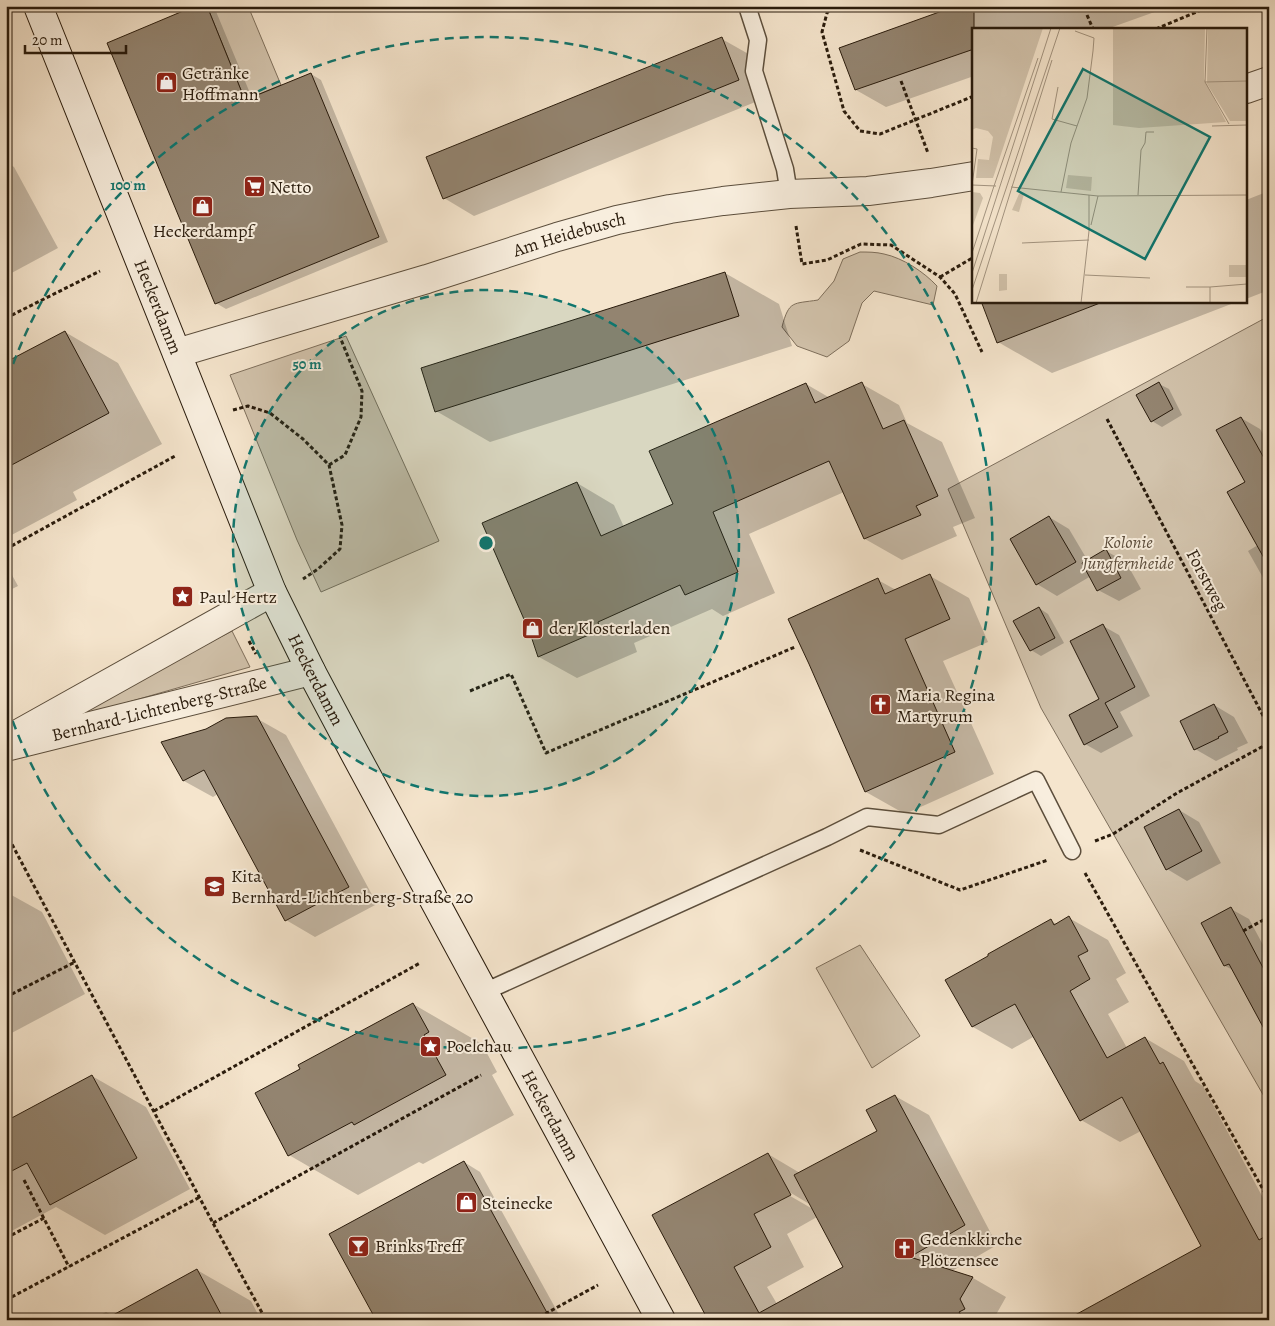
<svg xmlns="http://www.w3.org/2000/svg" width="1275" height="1326" viewBox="0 0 1275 1326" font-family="Alegreya,serif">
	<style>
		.green { fill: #d2c3ac; stroke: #7e6f5c }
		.shadow { fill: #0003; fill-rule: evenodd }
		.building { fill: #938470; stroke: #291b0c }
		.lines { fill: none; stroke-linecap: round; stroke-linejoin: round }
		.lane-casing { stroke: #5c4e3c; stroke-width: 19 }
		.street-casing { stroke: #5c4e3c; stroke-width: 30 }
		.secondary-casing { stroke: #291b0c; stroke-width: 30 }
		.path { stroke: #291b0c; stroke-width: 3; stroke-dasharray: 4 2.5; stroke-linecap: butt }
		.lane { stroke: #f8eede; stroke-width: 16 }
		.street { stroke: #f8eede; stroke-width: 28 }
		.secondary { stroke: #f8eede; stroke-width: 28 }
		.ring { fill: none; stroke: #0f766e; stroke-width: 2.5; stroke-dasharray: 9 6 }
		.labels { text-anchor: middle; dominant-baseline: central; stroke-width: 4; stroke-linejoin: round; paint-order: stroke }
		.poi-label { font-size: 18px; fill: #291b0c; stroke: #f8eede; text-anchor: start }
		.street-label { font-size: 18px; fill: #291b0c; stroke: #f8eede }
		.park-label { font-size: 18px; font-style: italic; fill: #5c4d3c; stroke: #f8eede }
		.inset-road { fill: none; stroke: #a39480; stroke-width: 1 }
		.view { fill: #0f766e; fill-opacity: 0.15; stroke: #0f766e; stroke-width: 2.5 }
		.inset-edge { fill: none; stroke: #291b0c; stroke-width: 2.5 }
		.centre { fill: #0f766e; stroke: #f8eede; stroke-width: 2.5 }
		.ring-label { font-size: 15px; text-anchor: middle; font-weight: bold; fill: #0f766e; stroke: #f8eede; stroke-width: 4; stroke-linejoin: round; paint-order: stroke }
	</style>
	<rect width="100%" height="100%" fill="#f5e5cd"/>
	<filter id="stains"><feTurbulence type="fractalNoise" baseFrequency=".004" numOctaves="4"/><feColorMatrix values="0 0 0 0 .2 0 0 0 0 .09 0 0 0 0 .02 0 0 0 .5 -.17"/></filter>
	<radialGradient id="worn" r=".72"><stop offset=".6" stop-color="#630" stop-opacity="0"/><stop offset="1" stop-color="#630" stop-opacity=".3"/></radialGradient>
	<g class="green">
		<polygon points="207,6 248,6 281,85 245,100"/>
		<path d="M860,252c8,0 16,0 24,2 19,4 40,18 53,32l-4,19 -59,-14 -12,12 -13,38 -22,16 -30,-11 -15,-19c7,-27 11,-23 36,-27l16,-19 9,-22z"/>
		<polygon points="1269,316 1269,1105 1041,708 948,489"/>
		<polygon points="346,336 439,541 321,592 297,540 230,375"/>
		<polygon points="232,631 250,667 80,716 76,712"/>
		<polygon points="860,945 920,1036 872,1068 816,968"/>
	</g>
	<g class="shadow">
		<polygon points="199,6 210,6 215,9 252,98 311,74 321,80 388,242 226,309 216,303"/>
		<polygon points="960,6 1162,6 1163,9 1107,29 974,29 974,76 886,107 856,90"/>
		<polygon points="722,39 752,56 768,97 474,216 444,198"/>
		<polygon points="6,162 14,167 58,248 6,276"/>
		<polygon points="1269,191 1269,290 1246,299 1246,200"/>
		<polygon points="725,273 779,304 792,346 490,442 436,411"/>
		<polygon points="983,301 1239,301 1052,373 998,342"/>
		<polygon points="65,332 118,363 162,444 73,492 77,500 6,538 6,363"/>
		<polygon points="806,384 830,398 862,384 899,405 907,423 942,442 975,518 953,527 957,536 902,560 865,539 844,492 749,534 775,593 723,616 712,609 634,643 637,652 577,678 539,657 531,632 577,483 614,505 624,527 675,505"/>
		<polygon points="1159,384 1169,389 1182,415 1162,427 1152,421"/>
		<polygon points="1241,418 1260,429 1269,444 1269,585 1266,583 1248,551 1258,545 1246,482"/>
		<polygon points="1049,517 1069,529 1088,561 1106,551 1126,562 1141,589 1119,601 1098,590 1091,576 1057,596 1037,584"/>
		<polygon points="6,564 18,586 6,592"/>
		<polygon points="930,576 969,598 988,642 943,661 994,774 905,814 866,792 878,580 896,590"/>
		<polygon points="1039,608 1048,614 1064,643 1041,656 1031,650"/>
		<polygon points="1103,626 1119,635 1150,696 1120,712 1133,736 1101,753 1085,744 1101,699"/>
		<polygon points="1214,705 1234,717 1248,743 1237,748 1238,750 1216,761 1195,749"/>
		<polygon points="256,718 286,735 377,904 315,937 286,920 218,794 213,797 184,781"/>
		<polygon points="1179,810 1199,822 1221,863 1187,881 1167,869"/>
		<polygon points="6,892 42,912 85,994 6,1036"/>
		<polygon points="1231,909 1249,919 1269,956 1269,1021 1235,971 1225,966"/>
		<polygon points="1069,918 1108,940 1126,973 1116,979 1129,1002 1108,1014 1127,1048 1145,1038 1184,1061 1195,1081 1203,1086 1269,1209 1269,1320 1081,1320 1203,1246 1141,1131 1120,1142 1081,1120 1035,1036 1012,1049 973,1027 1051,921 1057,924"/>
		<polygon points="413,1004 482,1044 497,1072 492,1075 514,1115 423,1164 419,1162 358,1195 289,1155 302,1070"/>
		<polygon points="92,1076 146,1107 190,1189 105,1235 56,1207 6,1234 6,1121 8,1122"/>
		<path d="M895,1096l34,19 68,130 -45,26 21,7 33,19 -13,23h-284l59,-166 32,19 78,-42zM786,1190l25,15v3l-26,-15zM817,1217l27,51 -67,36 -10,-17 37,-20 -17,-33z"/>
		<polygon points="464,1162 480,1172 562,1320 377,1320"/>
		<polygon points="197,1270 251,1301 261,1320 91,1320 106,1312 113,1316"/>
		<polygon points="574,1315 583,1320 565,1320"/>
		<polygon points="6,1316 13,1320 6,1320"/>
	</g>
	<g class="building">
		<polygon points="195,6 207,6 245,100 311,73 379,237 215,304 107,43"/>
		<polygon points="956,6 974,6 974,49 855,90 839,48"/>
		<polygon points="722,37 739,80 443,199 426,157"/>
		<polygon points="725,272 739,316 435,412 421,368"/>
		<polygon points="981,301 1100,301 1100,303 997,343"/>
		<polygon points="65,331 109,413 6,468 6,362"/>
		<polygon points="862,382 883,429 904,420 938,496 916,506 921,515 864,539 829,461 713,512 738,572 685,595 680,585 598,622 600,630 538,657 530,633 482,523 577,482 601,536 673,504 649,451 806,383 815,403"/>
		<polygon points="1159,382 1173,409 1151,422 1136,395"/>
		<polygon points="1241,417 1269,467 1269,567 1227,492 1245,482 1216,430"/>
		<polygon points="1049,516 1076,562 1036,585 1010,539"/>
		<polygon points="1106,549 1121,578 1097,591 1082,563"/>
		<polygon points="930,574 950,619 905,639 955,752 865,792 809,664 788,619 878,578 885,594"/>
		<polygon points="1039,607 1055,638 1030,651 1013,621"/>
		<polygon points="1103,624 1135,687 1105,703 1118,727 1084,745 1069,715 1099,699 1070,641"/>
		<polygon points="1214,704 1228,732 1218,737 1219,738 1194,750 1180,721"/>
		<polygon points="257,716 349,887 285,921 204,770 183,781 161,742 206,729 226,718"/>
		<polygon points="1179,809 1202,851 1166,870 1144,827"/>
		<polygon points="1231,907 1269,979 1269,1038 1229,964 1224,966 1201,923"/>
		<polygon points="1069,916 1088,951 1078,956 1090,979 1070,991 1107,1058 1145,1037 1160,1064 1163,1062 1259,1240 1269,1234 1269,1311 1252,1320 1066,1320 1201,1246 1122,1097 1080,1121 1015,1004 972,1027 945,980 988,956 988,954 1051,919 1054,925"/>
		<polygon points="413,1003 429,1032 424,1035 446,1075 354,1125 352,1122 288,1156 255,1093 300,1069 298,1065"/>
		<polygon points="92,1075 137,1158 50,1205 27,1163 6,1174 6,1121"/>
		<polygon points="895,1095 965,1225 910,1257 973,1277 960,1299 965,1309 959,1312 964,1320 708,1320 652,1215 768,1153 791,1195 754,1214 771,1247 734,1267 759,1313 843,1267 794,1175 877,1131 866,1110"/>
		<polygon points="464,1161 551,1320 376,1320 329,1234"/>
		<polygon points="197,1269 224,1320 104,1320"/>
	</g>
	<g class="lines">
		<defs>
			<g id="lane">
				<polyline points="747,6 758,40 754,71 785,169 789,194"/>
				<polyline points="484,992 827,837 867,817 939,825 1036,780 1072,851"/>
			</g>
			<g id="street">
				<polyline points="1246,89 1269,81"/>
				<path id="s1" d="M177,353l250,-74 130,-42 60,-17 53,-11 53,-8 66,-7 79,-3 63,-8 43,-7"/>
				<polyline points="16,735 272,592"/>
				<path id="s2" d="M6,747l305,-76"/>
			</g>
			<g id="secondary">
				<path id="s3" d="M38,6l234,586 39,79 43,81 307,568"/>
			</g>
		</defs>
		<use href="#lane" class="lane-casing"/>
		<use href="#street" class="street-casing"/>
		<use href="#secondary" class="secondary-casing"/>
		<g class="path">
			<polyline points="833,6 827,13 822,32 844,111 860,131 880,134 974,96"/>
			<polyline points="1087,15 1093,29"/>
			<polyline points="1156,29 1201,10 1200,6"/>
			<polyline points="6,69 12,67"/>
			<polyline points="901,81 928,153"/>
			<polyline points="796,226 802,264 827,260 861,244 891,245 940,277 955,294 982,352"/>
			<polyline points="940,277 974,257"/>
			<polyline points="6,318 100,271"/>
			<polyline points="233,410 248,406 270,413 303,439 329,465 342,525 340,549 318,569 303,579"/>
			<polyline points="1107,419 1269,727"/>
			<polyline points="329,465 345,455 361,417 362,391 340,337"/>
			<polyline points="6,549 175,456"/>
			<polyline points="249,641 256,654"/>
			<polyline points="470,691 511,674 546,753 795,647"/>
			<polyline points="1263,746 1269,757"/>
			<polyline points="6,833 213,1223 266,1320"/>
			<polyline points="1095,841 1113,834 1177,793 1269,743"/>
			<polyline points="860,850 960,890 1048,860"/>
			<polyline points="1085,873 1269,1200"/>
			<polyline points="1243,931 1269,917"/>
			<polyline points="6,997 75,962"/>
			<polyline points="154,1111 420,963"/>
			<polyline points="24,1180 69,1267"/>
			<polyline points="213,1223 481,1075"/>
			<polyline points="6,1238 44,1218"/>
			<polyline points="6,1300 200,1197"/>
			<polyline points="6,1308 13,1320"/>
			<polyline points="534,1320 598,1285"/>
		</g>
		<use href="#lane" class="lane"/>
		<use href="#street" class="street"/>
		<use href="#secondary" class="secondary"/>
	</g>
	<circle cx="486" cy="543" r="253" fill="#0f766e" fill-opacity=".12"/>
	<g class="ring">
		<circle cx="486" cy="543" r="253"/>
		<path d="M8 378A506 506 0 1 1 8 708"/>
	</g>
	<defs>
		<symbol id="shop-square" viewBox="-11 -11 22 22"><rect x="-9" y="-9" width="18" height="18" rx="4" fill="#8f2418" stroke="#f8eede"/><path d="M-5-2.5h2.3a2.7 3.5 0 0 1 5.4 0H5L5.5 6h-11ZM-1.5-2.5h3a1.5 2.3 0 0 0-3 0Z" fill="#fff"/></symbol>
		<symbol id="supermarket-square" viewBox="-11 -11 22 22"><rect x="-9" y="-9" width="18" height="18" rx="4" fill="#8f2418" stroke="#f8eede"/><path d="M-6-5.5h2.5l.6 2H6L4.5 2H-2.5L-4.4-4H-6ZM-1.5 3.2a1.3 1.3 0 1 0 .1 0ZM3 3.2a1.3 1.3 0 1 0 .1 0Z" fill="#fff"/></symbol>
		<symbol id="sight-square" viewBox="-11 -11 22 22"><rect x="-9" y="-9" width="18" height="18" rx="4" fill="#8f2418" stroke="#f8eede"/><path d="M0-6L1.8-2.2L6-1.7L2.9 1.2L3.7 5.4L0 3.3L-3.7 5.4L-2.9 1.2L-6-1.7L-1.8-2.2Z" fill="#fff"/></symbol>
		<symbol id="church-square" viewBox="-11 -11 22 22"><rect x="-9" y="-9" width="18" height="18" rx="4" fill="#8f2418" stroke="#f8eede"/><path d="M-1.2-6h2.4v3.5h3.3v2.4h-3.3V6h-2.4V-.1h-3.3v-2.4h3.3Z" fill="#fff"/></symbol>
		<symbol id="school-square" viewBox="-11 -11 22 22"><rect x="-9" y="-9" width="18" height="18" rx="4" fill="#8f2418" stroke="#f8eede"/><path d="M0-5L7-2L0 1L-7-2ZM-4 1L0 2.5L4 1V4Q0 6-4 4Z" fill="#fff"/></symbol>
		<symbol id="bar-square" viewBox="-11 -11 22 22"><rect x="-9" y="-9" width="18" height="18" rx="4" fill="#8f2418" stroke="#f8eede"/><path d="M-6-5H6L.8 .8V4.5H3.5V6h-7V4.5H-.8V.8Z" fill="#fff"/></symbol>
	</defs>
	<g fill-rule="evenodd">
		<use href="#shop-square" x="154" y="70" width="25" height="25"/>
		<use href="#supermarket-square" x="242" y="174" width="25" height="25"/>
		<use href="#shop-square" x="190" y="194" width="25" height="25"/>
		<use href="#sight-square" x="170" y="584" width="25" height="25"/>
		<use href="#shop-square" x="520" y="616" width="25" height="25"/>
		<use href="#church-square" x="868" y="692" width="25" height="25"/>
		<use href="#school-square" x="202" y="874" width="25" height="25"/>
		<use href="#sight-square" x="418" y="1034" width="25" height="25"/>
		<use href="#shop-square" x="454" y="1190" width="25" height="25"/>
		<use href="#bar-square" x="346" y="1234" width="25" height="25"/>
		<use href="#church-square" x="892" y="1236" width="25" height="25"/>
	</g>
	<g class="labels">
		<g class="poi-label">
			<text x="182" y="73">Getränke<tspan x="182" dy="21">Hoffmann</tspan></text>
			<text x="270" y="187">Netto</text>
			<text x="203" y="231" text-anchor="middle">Heckerdampf</text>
			<text x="199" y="597">Paul Hertz</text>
			<text x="549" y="628">der Klosterladen</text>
			<text x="897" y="695">Maria Regina<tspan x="897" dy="21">Martyrum</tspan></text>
			<text x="231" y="876">Kita<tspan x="231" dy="21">Bernhard-Lichtenberg-Straße 20</tspan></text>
			<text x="446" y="1046">Poelchau</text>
			<text x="482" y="1203">Steinecke</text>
			<text x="920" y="1239">Gedenkkirche<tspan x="920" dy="21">Plötzensee</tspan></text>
			<text x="375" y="1246">Brinks Treff</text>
		</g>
		<g class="street-label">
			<text stroke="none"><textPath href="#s1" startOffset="410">Am Heidebusch</textPath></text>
			<text stroke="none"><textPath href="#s3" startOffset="324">Heckerdamm</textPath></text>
			<text transform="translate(1207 580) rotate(62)">Forstweg</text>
			<text stroke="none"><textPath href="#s3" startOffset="729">Heckerdamm</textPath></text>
			<text stroke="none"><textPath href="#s2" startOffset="158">Bernhard-Lichtenberg-Straße</textPath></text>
			<text stroke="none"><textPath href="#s3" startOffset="1224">Heckerdamm</textPath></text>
		</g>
		<g class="park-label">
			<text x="1128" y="542">Kolonie<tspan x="1128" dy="21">Jungfernheide</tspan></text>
		</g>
	</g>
	<g transform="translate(972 28)">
		<rect width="275" height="275" fill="#f5e5cd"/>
		<path d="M0,0h71l-50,150h-17l2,-19 11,1 4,-23 -5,-6 -12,-3 -4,2zM141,0h92l-1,51 22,43 -87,6 -26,-3zM236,0h39v93h-17l-23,-37zM96,147l24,2 -1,14 -25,-3zM0,164l8,1 3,5 -11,30zM47,166h5l-5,18 -7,-2zM257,237h18v12h-18zM27,246h8v16l-8,1z" fill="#d2c3ac"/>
		<path class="inset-road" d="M235,0l-2,54 24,42M233,54l42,-1M86,59l-6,32 25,7M240,98l35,-1M0,120l5,1 -5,36M0,157l24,1M22,158l44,-128M39,159l87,9 149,-1M40,159l40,-127M89,164l10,-49 16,-45 6,-47 1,-13 -19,-7M166,167l3,-45 4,-7 1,-11h8M119,197l7,-29M50,215l67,-3M0,225l22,-67M0,245l79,-245M113,247l65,3M214,259h24M0,262l88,-262M4,275l36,-116M109,275l8,-72v-36M238,275v-16l37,-3"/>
		<path class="view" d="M111,41l127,68 -65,122 -127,-68z"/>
		<rect width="275" height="275" class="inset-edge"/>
	</g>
	<circle cx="486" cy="543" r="8" class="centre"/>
	<g class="ring-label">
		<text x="128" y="190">100 m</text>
		<text x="307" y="369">50 m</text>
	</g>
	<rect width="1275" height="1326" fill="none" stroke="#f5e5cd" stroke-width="25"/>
	<rect x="8" y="8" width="1260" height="1311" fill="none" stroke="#291b0c" stroke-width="2.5"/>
	<rect x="12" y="12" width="1250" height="1301" fill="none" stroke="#291b0c"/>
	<path d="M25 45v8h101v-8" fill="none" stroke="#291b0c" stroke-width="2.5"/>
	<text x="32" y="45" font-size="15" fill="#291b0c" stroke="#f8eede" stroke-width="4" paint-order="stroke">20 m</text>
	<rect width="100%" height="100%" filter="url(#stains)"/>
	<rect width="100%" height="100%" fill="url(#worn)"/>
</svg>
